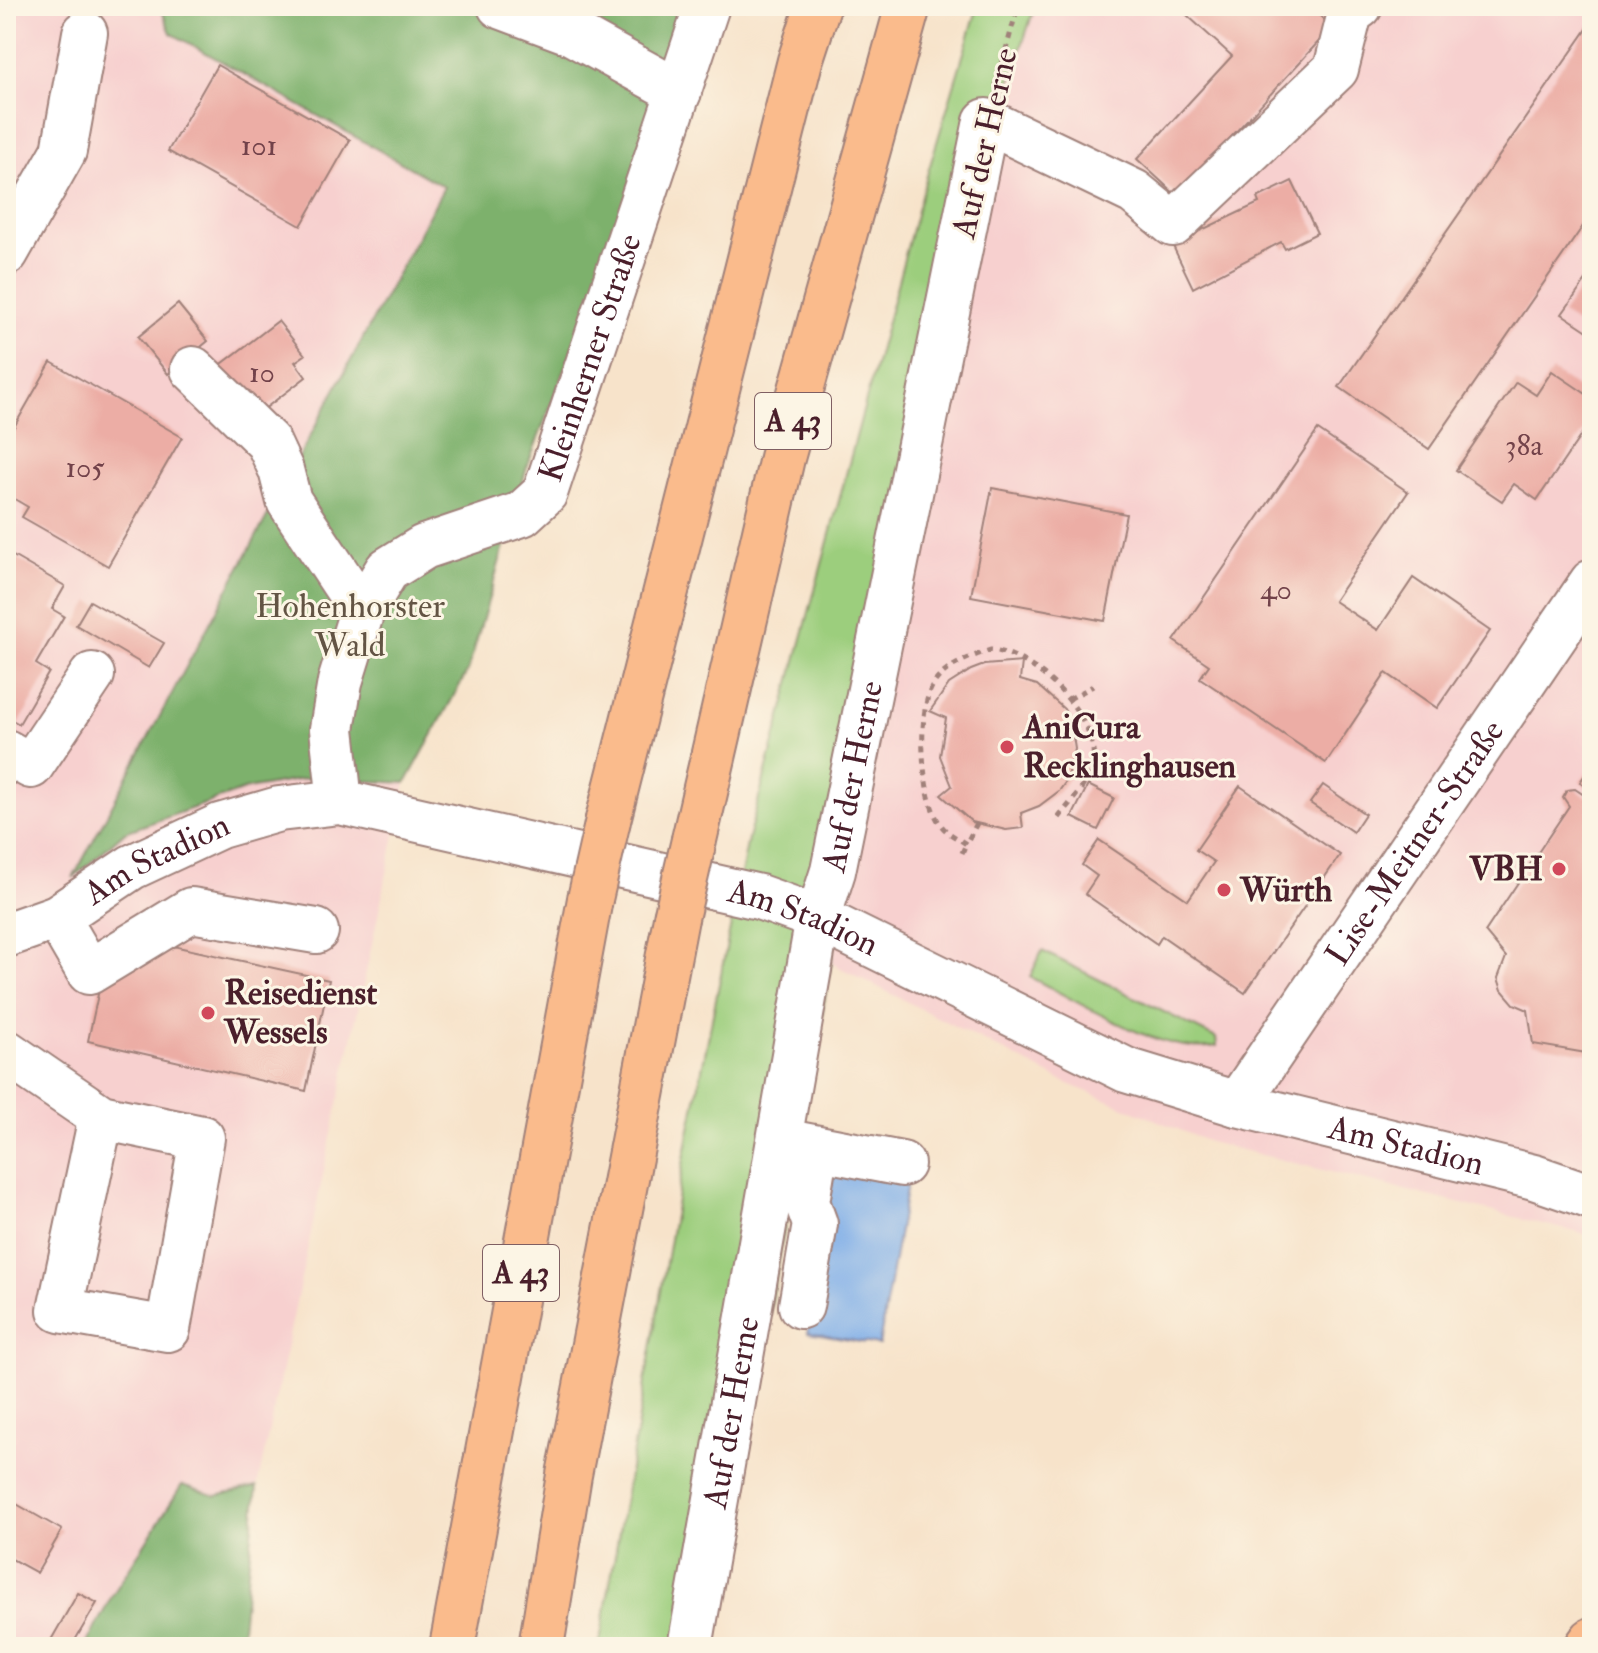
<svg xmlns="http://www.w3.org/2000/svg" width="1598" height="1653" viewBox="0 0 1598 1653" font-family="'IM FELL Double Pica',serif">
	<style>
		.built { fill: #f7d0cf }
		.green { fill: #9cce7d; stroke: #737654; stroke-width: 2 }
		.forest { fill: #7db16c; stroke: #64684c; stroke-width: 2 }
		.water { fill: #7eade8; stroke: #64668a; stroke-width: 2 }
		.building { fill: #ecada5 }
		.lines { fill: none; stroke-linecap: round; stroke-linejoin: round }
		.minor-casing { stroke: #a0817a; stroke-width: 48 }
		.major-casing { stroke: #a0817a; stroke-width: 48 }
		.highway-casing { stroke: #a0817a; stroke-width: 48 }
		.path { stroke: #a0817a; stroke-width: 5; stroke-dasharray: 6 6; stroke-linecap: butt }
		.minor { stroke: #fff; stroke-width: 44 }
		.major { stroke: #fabb8c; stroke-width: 44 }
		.highway { stroke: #fabb8c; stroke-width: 44 }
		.highway-bridge-casing { stroke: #a0817a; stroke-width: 48; stroke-linecap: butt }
		.highway-bridge { stroke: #fabb8c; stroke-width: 44 }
		.poi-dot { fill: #d1495b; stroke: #fcf5e5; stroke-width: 3 }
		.labels { text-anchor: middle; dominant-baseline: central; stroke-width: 6; stroke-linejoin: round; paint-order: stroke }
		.number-label { font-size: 30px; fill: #72424a }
		.shield { fill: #fcf5e5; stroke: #7f5f63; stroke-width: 2 }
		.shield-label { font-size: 32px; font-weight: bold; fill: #4a1f2b }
		.street-label { font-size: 34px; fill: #4a1f2b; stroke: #fcf5e5 }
		.park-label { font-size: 34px; fill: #635444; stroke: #fcf5e5 }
		.poi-label { font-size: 34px; font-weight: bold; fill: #4a1f2b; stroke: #fcf5e5; text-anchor: start }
	</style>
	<rect width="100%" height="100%" fill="#fcf5e5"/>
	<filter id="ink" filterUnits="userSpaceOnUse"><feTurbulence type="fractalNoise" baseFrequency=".0125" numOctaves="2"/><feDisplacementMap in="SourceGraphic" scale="16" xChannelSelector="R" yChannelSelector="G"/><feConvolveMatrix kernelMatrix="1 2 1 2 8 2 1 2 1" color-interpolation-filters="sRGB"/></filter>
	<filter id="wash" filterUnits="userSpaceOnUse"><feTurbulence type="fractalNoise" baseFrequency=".006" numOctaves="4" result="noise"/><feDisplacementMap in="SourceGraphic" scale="32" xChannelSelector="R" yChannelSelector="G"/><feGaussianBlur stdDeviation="1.8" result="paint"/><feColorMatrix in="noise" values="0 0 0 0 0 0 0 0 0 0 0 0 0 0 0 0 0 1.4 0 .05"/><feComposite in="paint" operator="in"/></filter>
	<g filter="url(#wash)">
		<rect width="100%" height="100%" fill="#f7e3ca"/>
		<g class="built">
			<polygon points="6,6 160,6 171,33 444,186 74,876 125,832 247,789 309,778 406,783 257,1487 216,1496 182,1485 113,1594 85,1647 6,1647"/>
			<polygon points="1035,6 1592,6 1592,1236 1209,1142 1064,1082 831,963 979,176"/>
		</g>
		<g class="green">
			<polygon points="978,6 1035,6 979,176 831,963 711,1647 599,1647 684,1159 748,839 922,192"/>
			<path d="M1042,951l174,87 1,8c-55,11 -137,-44 -187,-69z"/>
		</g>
		<g class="forest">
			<polygon points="160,6 694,6 649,153 527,467 468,670 406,783 309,778 247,789 125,832 73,878 444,187 171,33"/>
			<polygon points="182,1485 216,1496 257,1487 240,1647 85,1647 113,1594"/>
		</g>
		<polygon class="water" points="835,1166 908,1179 879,1345 808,1333"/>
		<g id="blocks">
			<g class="building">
				<polygon points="1177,6 1309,6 1332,27 1177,196 1137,159 1232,56"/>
				<polygon points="1592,22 1592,213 1429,449 1339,387"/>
				<polygon points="217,65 350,140 301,226 168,151"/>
				<polygon points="1292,181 1317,233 1285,249 1281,242 1193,288 1172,244 1259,203 1257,198"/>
				<polygon points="1592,272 1592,334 1562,314"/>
				<polygon points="178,304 208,341 168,374 138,337"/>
				<polygon points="278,321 305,355 295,362 306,377 255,416 218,367"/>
				<polygon points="51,362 182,437 108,566 22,517 28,507 6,494 6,441"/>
				<polygon points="1552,371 1592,398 1592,419 1537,500 1514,484 1502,501 1456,470 1516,382 1536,395"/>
				<polygon points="1318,430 1408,492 1334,601 1378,630 1413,578 1490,631 1437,708 1386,673 1326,763 1200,678 1209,665 1174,641"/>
				<polygon points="992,488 1126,514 1105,621 971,596"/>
				<polygon points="6,552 65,586 52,609 64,616 36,664 49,672 19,724 6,717"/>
				<polygon points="90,601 164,643 149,668 76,625"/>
				<polygon points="1022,662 1020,680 1037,685 1064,709 1071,723 1075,749 1067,780 1059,791 1039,806 1021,813 1023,828 1006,830 972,822 941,795 952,786 940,756 946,718 930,711 949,684 971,670 984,665"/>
				<polygon points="1592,765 1592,1054 1533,1044 1528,1010 1514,1004 1502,990 1498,978 1506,957 1485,932 1569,806 1563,797 1567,790 1575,789 1587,797 1591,789 1580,782"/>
				<polygon points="1088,785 1114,798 1098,830 1072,817"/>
				<polygon points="1323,785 1365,814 1353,832 1310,803"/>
				<polygon points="1240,786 1340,855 1245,993 1162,936 1157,944 1085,894 1097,876 1082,865 1099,840 1188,900 1214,862 1196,850"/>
				<polygon points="164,944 329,980 306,1091 88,1041 100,985"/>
				<polygon points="6,1498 62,1530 37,1573 6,1556"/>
				<polygon points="78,1593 97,1603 71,1647 47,1647"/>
			</g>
		</g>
	</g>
	<g filter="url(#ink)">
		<use href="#blocks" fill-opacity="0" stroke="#a0817a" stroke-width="2"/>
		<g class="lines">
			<defs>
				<g id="minor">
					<polyline points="500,6 570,32 679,92"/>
					<polyline points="6,253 64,151 85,33"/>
					<polyline points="193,369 268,442 281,470 289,501 362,611"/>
					<polyline points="6,752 31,766 92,675"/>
					<path id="s1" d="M340,802l-8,-73 8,-47 22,-71 25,-41 37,-23 98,-33 23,-21 162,-487"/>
					<polyline points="57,917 89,972 191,910 316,931"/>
					<path id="s2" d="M6,935l51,-18 75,-50 88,-41 59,-17 61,-7 419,95 59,21 308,152 111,34 297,73 58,20"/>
					<polyline points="6,1052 101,1117 202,1138 168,1329 60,1310 101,1117"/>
					<path id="s3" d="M1237,1104l355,-522"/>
					<polyline points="788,1142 902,1164"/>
					<polyline points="801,1306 815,1224 807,1202 816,1148"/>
					<path id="s4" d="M690,1647l128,-729 15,-47 153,-750 148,71 39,32 163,-155 14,-56 10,-7"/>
				</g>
				<polyline id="major" points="1587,1647 1592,1640"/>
				<g id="highway">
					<polyline points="608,820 800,61 818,6"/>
					<polyline points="694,840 782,458 908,6"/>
					<polyline points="452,1647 590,899"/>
					<polyline points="541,1647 569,1475 676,918"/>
				</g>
			</defs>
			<use href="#minor" class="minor-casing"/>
			<use href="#major" class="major-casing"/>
			<use href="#highway" class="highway-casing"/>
			<g class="path">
				<polyline points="996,86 1018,6"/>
				<polyline points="1069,699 1093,686"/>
				<path d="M977,823l-11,21c-8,-6 -20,-11 -25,-19 -20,-25 -25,-113 -8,-140 11,-19 39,-29 58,-35 42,3 107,66 102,110 -3,24 -24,43 -38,62"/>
				<polyline points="962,853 966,844"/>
			</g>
			<use href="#minor" class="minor"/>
			<use href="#major" class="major"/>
			<use href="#highway" class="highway"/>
			<defs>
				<g id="highway-bridge">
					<polyline points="590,899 608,820"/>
					<polyline points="676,918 694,840"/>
				</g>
			</defs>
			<use href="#highway-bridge" class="highway-bridge-casing"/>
			<use href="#highway-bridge" class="highway-bridge"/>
		</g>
	</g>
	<g class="poi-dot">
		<circle cx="1007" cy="747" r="8"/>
		<circle cx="1559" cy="869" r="8"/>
		<circle cx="1224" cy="890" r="8"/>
		<circle cx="208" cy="1013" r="8"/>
	</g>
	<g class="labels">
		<g class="number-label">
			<text x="259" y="145">101</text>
			<text x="262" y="372">10</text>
			<text x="1524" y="445">38a</text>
			<text x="85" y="467">105</text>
			<text x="1276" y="589">40</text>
		</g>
		<g class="shield">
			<rect x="755" y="393" width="76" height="56" rx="6"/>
			<rect x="483" y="1245" width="76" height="56" rx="6"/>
		</g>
		<g class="shield-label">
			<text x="793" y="421">A 43</text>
			<text x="521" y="1273">A 43</text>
		</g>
		<g class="street-label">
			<text transform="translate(985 143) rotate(-77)">Auf der Herne</text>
			<text stroke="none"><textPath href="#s1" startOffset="564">Kleinherner Straße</textPath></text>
			<text stroke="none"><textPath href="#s4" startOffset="886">Auf der Herne</textPath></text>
			<text stroke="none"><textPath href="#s3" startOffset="316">Lise-Meitner-Straße</textPath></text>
			<text stroke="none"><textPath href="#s2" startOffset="170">Am Stadion</textPath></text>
			<text stroke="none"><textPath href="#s2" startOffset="842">Am Stadion</textPath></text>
			<text stroke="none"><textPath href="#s2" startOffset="1490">Am Stadion</textPath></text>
			<text stroke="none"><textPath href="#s4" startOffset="238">Auf der Herne</textPath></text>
		</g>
		<g class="park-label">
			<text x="350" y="606">Hohenhorster<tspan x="350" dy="39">Wald</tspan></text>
		</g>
		<g class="poi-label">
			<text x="1023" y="727">AniCura<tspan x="1023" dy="39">Recklinghausen</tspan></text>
			<text x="1543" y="869" text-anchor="end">VBH</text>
			<text x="1240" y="890">Würth</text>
			<text x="224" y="993">Reisedienst<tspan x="224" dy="39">Wessels</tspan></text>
		</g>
	</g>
	<rect width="1598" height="1653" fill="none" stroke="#fcf5e5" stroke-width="32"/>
</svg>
